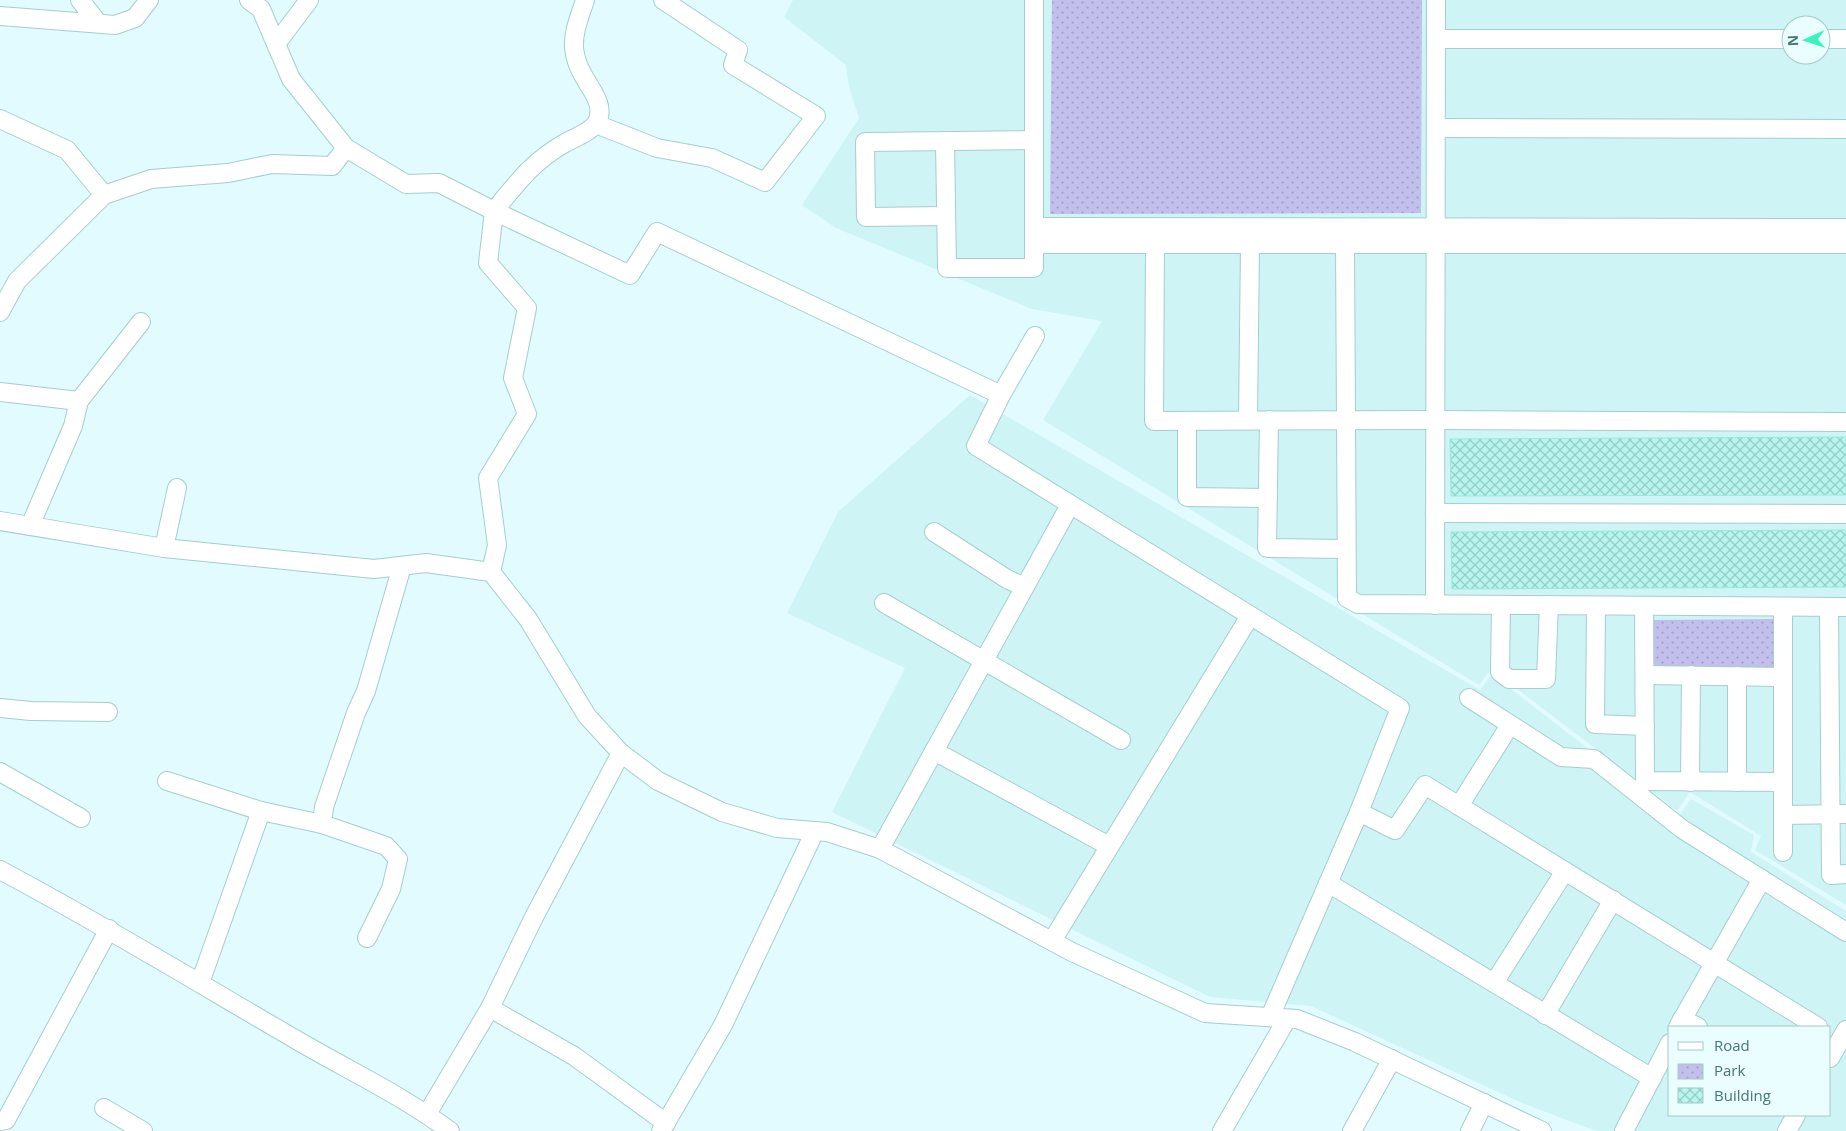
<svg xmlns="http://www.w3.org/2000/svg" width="1846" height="1131" viewBox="0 0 1846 1131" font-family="'Open Sans',sans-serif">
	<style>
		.residential { fill: #cff4f5; fill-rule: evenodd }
		.park { fill: url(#park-dots) }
		.building { fill: url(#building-cross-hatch); stroke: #96eae0 }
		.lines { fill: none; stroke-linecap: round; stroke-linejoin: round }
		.minor-casing { stroke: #a5cecc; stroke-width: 20 }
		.minor { stroke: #fff; stroke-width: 18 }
	</style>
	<defs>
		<pattern id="park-dots" width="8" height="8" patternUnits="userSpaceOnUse" patternTransform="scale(1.25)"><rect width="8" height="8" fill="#c3bfed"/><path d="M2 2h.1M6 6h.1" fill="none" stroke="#a0a0c4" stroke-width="1.8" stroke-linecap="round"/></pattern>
		<pattern id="building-cross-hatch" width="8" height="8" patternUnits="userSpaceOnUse" patternTransform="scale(1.25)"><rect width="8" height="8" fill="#b7f6ef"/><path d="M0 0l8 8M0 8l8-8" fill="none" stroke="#97ccc6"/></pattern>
	</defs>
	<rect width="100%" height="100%" fill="#e2fbfe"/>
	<g class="residential">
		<path d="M793,0h1053v905l-91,-55 6,-14 -71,-44 -13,19 -186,-142 -12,16 -436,-265 59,-99 -70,-12 -196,-81 -34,-23 57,-87 -10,-31 -3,-22 -62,-48zM1791,25h30v30h-30z"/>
		<path d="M970,395l510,295 12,-16 185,144 14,-19 63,36 -3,17 95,59v220h-250l-74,-28 -211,-97 -101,-9 -378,-185 73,-144 -118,-55 51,-101zM1670,1027h160v88h-160z"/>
	</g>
	<g class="park">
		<polygon points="1052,0 1422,0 1421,213 1050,214"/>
		<polygon points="1773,619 1773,669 1651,670 1651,620"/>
	</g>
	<g class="building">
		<polygon points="1846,437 1846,495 1451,496 1450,439"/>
		<polygon points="1846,530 1846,587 1452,589 1451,532"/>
	</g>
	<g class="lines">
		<defs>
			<g id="minor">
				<polyline points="80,0 98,23"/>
				<polyline points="249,0 261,9 291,79 346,148 406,184 439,183 494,211 488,263 527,308 513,378 527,414 488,478 497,545 491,572"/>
				<path d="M585,0c-5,16 -12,31 -11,48 1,9 4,18 8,25 7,15 24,31 15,49 -5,9 -23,16 -32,21 -32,18 -48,40 -71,68l136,64 27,-43 344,163"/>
				<polyline points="0,16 115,25 135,18 149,0"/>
				<polyline points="1436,39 1791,39"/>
				<polyline points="1821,39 1846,39"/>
				<polyline points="276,44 309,0"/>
				<polyline points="0,119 67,150 104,195"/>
				<polyline points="596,124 657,148 712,158 765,182 816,116 733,65 738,50 663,0"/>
				<polyline points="1436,128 1846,129"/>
				<polyline points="945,141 947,268 1034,268 1034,0"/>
				<polyline points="946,216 866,217 865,142 1034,140"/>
				<polyline points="1034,227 1846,228"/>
				<polyline points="1034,244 1846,244"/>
				<polyline points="1155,244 1154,421 1435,420 1846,422"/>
				<polyline points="1345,244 1347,598 1358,604 1846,607"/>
				<polyline points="0,312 17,281 104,195 151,179 228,173 272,164 332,166 346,148"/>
				<polyline points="1035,336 1001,395 976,446 1400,708 1359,812 1270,1017"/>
				<polyline points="0,392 79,401"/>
				<polyline points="1248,420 1250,244"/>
				<polyline points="1269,420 1267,548 1346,549"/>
				<polyline points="1187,421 1187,497 1268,498"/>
				<polyline points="1435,513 1846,514"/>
				<polyline points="0,521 164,548 374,569 426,563 491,572 528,619 587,716 621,753 658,781 722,812 777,828 827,832 880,849 1072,952 1205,1013 1297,1019 1355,1042 1542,1131"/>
				<polyline points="30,526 73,426 79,401 141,322"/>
				<polyline points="934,532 1007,579 1024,587"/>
				<polyline points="164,548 177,488"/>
				<polyline points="884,603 1121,740"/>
				<polyline points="1435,605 1436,0"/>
				<polyline points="1501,605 1500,672 1509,679 1546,679 1549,605"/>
				<polyline points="1596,606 1595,724 1645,726"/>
				<polyline points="1644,606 1645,781 1783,782"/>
				<polyline points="1783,607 1783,852"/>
				<polyline points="1829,607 1831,875 1846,874"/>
				<polyline points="1645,675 1783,677"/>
				<polyline points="1469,698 1561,757 1594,759 1682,829 1846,932"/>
				<polyline points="0,708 31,711 108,712"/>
				<polyline points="934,751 1109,846"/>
				<polyline points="0,772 81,818"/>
				<polyline points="167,781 261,811 322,824 386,846 398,859 391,889 367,938"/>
				<polyline points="1690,782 1691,675"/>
				<polyline points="1737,782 1737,676"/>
				<polyline points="1459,806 1510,725"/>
				<polyline points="1359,812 1395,830 1425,785 1818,1027"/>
				<polyline points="1783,815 1846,814"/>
				<polyline points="322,824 324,807 356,713 366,691 402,566"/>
				<polyline points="880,849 1070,505"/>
				<path d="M0,870c102,54 200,114 300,172 50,29 103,54 150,89"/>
				<polyline points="1328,883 1652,1078"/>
				<polyline points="1052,941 1250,616"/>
				<polyline points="200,983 261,811"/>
				<polyline points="1494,983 1565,871"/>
				<polyline points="490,1008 574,1056 666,1123"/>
				<polyline points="1545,1015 1613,900"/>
				<polyline points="1682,1019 1698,1027"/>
				<polyline points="1678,1027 1762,879"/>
				<polyline points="1830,1058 1846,1030"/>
				<polyline points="104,1108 143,1131"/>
				<polyline points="427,1114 490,1008 534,917 621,753"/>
				<polyline points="0,1121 6,1120 109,929"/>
				<polyline points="661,1131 723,1025 815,831"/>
				<polyline points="1222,1131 1287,1019"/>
				<polyline points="1352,1131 1392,1059"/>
				<polyline points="1470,1131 1484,1103"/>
				<polyline points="1624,1131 1670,1043"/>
				<polyline points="1787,1131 1796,1115"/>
			</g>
		</defs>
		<use href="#minor" class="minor-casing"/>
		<use href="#minor" class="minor"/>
	</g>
	<rect x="1668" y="1026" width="162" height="90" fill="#eafdff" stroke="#a8c8c6"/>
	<rect x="1678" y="1042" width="25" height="8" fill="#ffffff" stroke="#a8c8c6"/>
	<text x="1714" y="1051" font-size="15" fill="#467871">Road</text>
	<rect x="1678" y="1064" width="25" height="15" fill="url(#park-dots)" stroke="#a8c8c6"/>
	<text x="1714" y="1076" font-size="15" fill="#467871">Park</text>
	<rect x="1678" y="1088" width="25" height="15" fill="url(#building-cross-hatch)" stroke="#a8c8c6"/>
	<text x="1714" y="1101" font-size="15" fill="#467871">Building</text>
	<g transform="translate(1806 40) rotate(267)"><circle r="24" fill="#eafdff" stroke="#a8c8c6"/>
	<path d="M0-4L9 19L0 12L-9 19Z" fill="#3cf3c0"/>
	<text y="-8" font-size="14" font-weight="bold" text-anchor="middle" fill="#467871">N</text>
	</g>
</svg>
